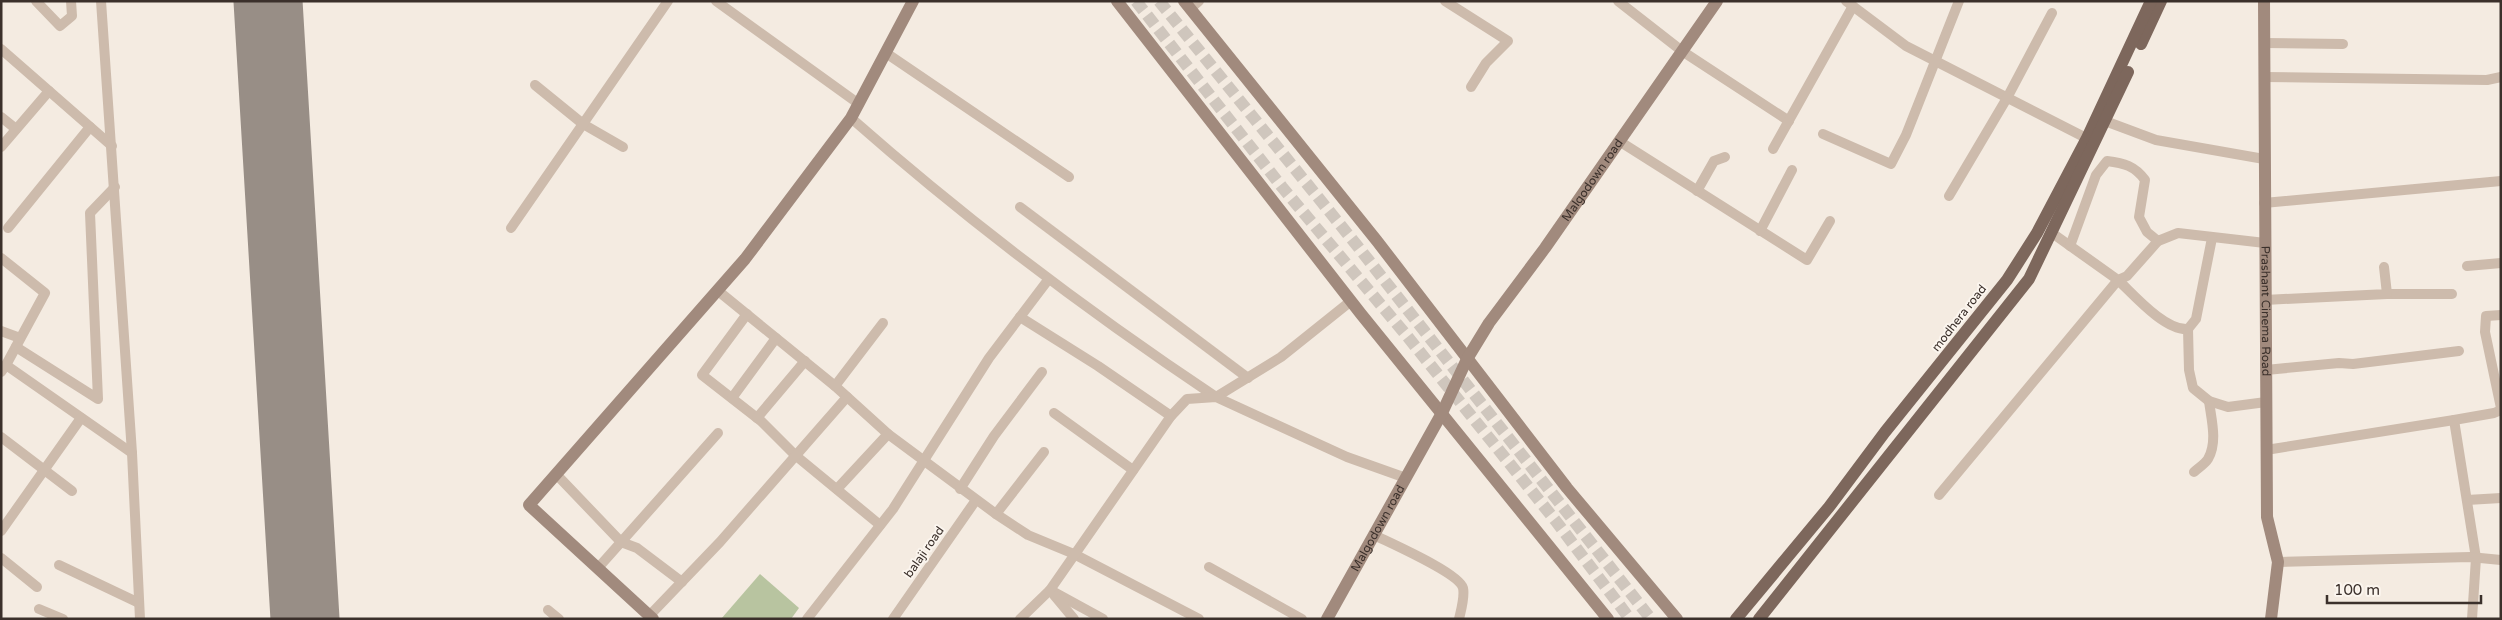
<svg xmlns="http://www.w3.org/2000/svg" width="2502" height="620" viewBox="0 0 2502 620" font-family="'Varela Round',sans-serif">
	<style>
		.green { fill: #b8c4a0 }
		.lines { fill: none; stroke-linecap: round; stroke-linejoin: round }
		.runway { stroke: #988e86; stroke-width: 69 }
		.primary-tunnel { stroke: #cfc6bd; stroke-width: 12; stroke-dasharray: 12 6; stroke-linecap: butt }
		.street { stroke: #cdbbac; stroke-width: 10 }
		.secondary { stroke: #a18a7d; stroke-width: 12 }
		.primary { stroke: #7d675c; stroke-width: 12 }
		.labels { text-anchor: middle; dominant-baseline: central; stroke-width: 4; stroke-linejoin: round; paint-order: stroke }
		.street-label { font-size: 12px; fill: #3b302b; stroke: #fbf5ee }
	</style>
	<rect width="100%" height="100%" fill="#f4ebe1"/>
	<polygon class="green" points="760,574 799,608 791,619 721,619"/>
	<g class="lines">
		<polyline class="runway" points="268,1 305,619"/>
		<g class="primary-tunnel">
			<polyline points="1136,1 1282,187 1407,336 1555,520 1630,619"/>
			<polyline points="1159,1 1359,248 1651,619"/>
		</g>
		<g class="street">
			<polyline points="36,1 60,26 72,16 71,1"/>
			<polyline points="101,1 132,453 140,619"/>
			<polyline points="716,1 859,104"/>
			<polyline points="1445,1 1508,41 1486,63 1471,87"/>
			<polyline points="1618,1 1682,51 1789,121"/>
			<polyline points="1846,1 1906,46 2092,141"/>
			<polyline points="1190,9 1199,1"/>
			<polyline points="2264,43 2343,44"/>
			<polyline points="1,49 112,146"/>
			<polyline points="886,53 1069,177"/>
			<polyline points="2264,77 2487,80 2501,77"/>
			<polyline points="535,85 583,124 623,147"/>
			<polyline points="1,117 16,129"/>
			<path d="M851,118c117,103 236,193 365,279l65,-40 70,-56"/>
			<polyline points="2105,121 2156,140 2264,159"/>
			<polyline points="1823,134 1891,164 1906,135 1959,1"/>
			<polyline points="1619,141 1807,260 1830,221"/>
			<polyline points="1,147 49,91"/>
			<polyline points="1773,149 1853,6"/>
			<polyline points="1697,191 1714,161 1725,157"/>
			<polyline points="1949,196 2007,98 2052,13"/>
			<polyline points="2264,203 2501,181"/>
			<polyline points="1020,207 1248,378"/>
			<polyline points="8,228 90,127"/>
			<polyline points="511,228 668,1"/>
			<polyline points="1760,231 1792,170"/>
			<polyline points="2052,233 2118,280 2127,276 2158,241 2178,233 2265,243"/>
			<path d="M2070,246l26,-71 11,-14c17,2 28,5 38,19l-6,37 8,15 11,9"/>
			<polyline points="1,258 45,293 6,365"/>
			<polyline points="2467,266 2501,263"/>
			<polyline points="717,290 835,386 888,434 996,514 1028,535 1074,554 1199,619"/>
			<polyline points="2387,294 2452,294"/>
			<polyline points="2265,300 2387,294 2384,267"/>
			<polyline points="747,314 702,375 761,421 795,455 880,525"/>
			<polyline points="2501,315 2486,316 2485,332 2501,408"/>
			<polyline points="1020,317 1098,366 1171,416"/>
			<polyline points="2188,329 2189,370 2193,388 2209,401 2228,407 2266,402"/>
			<polyline points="1,331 20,338"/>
			<polyline points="16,347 98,399 90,213 115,187"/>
			<polyline points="2266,370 2339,363 2353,364 2459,351"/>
			<polyline points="1,372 6,365 132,453"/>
			<polyline points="835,386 883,323"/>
			<polyline points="732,398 776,338"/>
			<polyline points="1054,413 1133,470"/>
			<polyline points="757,418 805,361"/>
			<polyline points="2454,420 2476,558 2472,619"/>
			<polyline points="1,437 72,491"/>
			<polyline points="2266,450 2454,420 2494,413 2501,410"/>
			<path d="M2194,472c4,-4 11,-8 14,-13 10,-17 3,-41 1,-58"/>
			<polyline points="556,474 621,542 637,548 682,582"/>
			<polyline points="837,489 888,434"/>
			<polyline points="960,489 994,436 1042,372"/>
			<path d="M1939,495l179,-215c16,15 47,51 70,49l8,-10 16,-81"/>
			<polyline points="2467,500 2501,498"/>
			<polyline points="996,514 1044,452"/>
			<polyline points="1,531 81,418"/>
			<path d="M1374,535c16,8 85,38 89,53 2,9 -2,22 -4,31"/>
			<polyline points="1,558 37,587"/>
			<polyline points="2278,562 2470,557 2501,560"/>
			<polyline points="59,565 139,603"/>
			<polyline points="1209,567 1302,619"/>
			<polyline points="598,568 718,433"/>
			<polyline points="1050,590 1103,619"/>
			<polyline points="1054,595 1074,619"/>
			<polyline points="39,609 63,619"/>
			<polyline points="548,610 559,619"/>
			<polyline points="650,615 720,542 847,397"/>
			<polyline points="807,619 893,509 989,358 1048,280"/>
			<polyline points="893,619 976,500"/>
			<polyline points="1020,619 1050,590 1171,416 1187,399 1216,397 1347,457 1406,478"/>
		</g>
		<g class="secondary">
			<polyline points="1117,1 1361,314 1608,619"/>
			<polyline points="1184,1 1377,241 1567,488 1677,619"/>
			<path id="s1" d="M2264,1l3,516 11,45 -7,57"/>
			<polyline points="653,619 529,505 745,259 851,118 913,1"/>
			<path id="s2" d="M1327,619l115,-206 25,-54 22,-36 56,-75 172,-247"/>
		</g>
		<g class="primary">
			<polyline points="2141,44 2161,1"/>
			<polyline points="1736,619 1829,507 1885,432 2007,280 2037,233 2087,138 2151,1"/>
			<polyline points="1759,619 2029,279 2128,72"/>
		</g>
	</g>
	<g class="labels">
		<g class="street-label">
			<text stroke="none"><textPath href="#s2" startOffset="514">Malgodown road</textPath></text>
			<text stroke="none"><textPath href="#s1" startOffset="310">Prashant Cinema Road</textPath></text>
			<text transform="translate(1959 318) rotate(-52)">modhera road</text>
			<text stroke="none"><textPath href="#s2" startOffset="104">Malgodown road</textPath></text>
			<text transform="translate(924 552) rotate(-55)">balaji road</text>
		</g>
	</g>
	<rect width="2502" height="620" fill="none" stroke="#3b302b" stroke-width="5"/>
	<path d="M2327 595v8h154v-8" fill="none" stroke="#3b302b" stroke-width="2.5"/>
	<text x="2334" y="595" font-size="15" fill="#3b302b" stroke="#fbf5ee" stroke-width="4" paint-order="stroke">100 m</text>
</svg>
